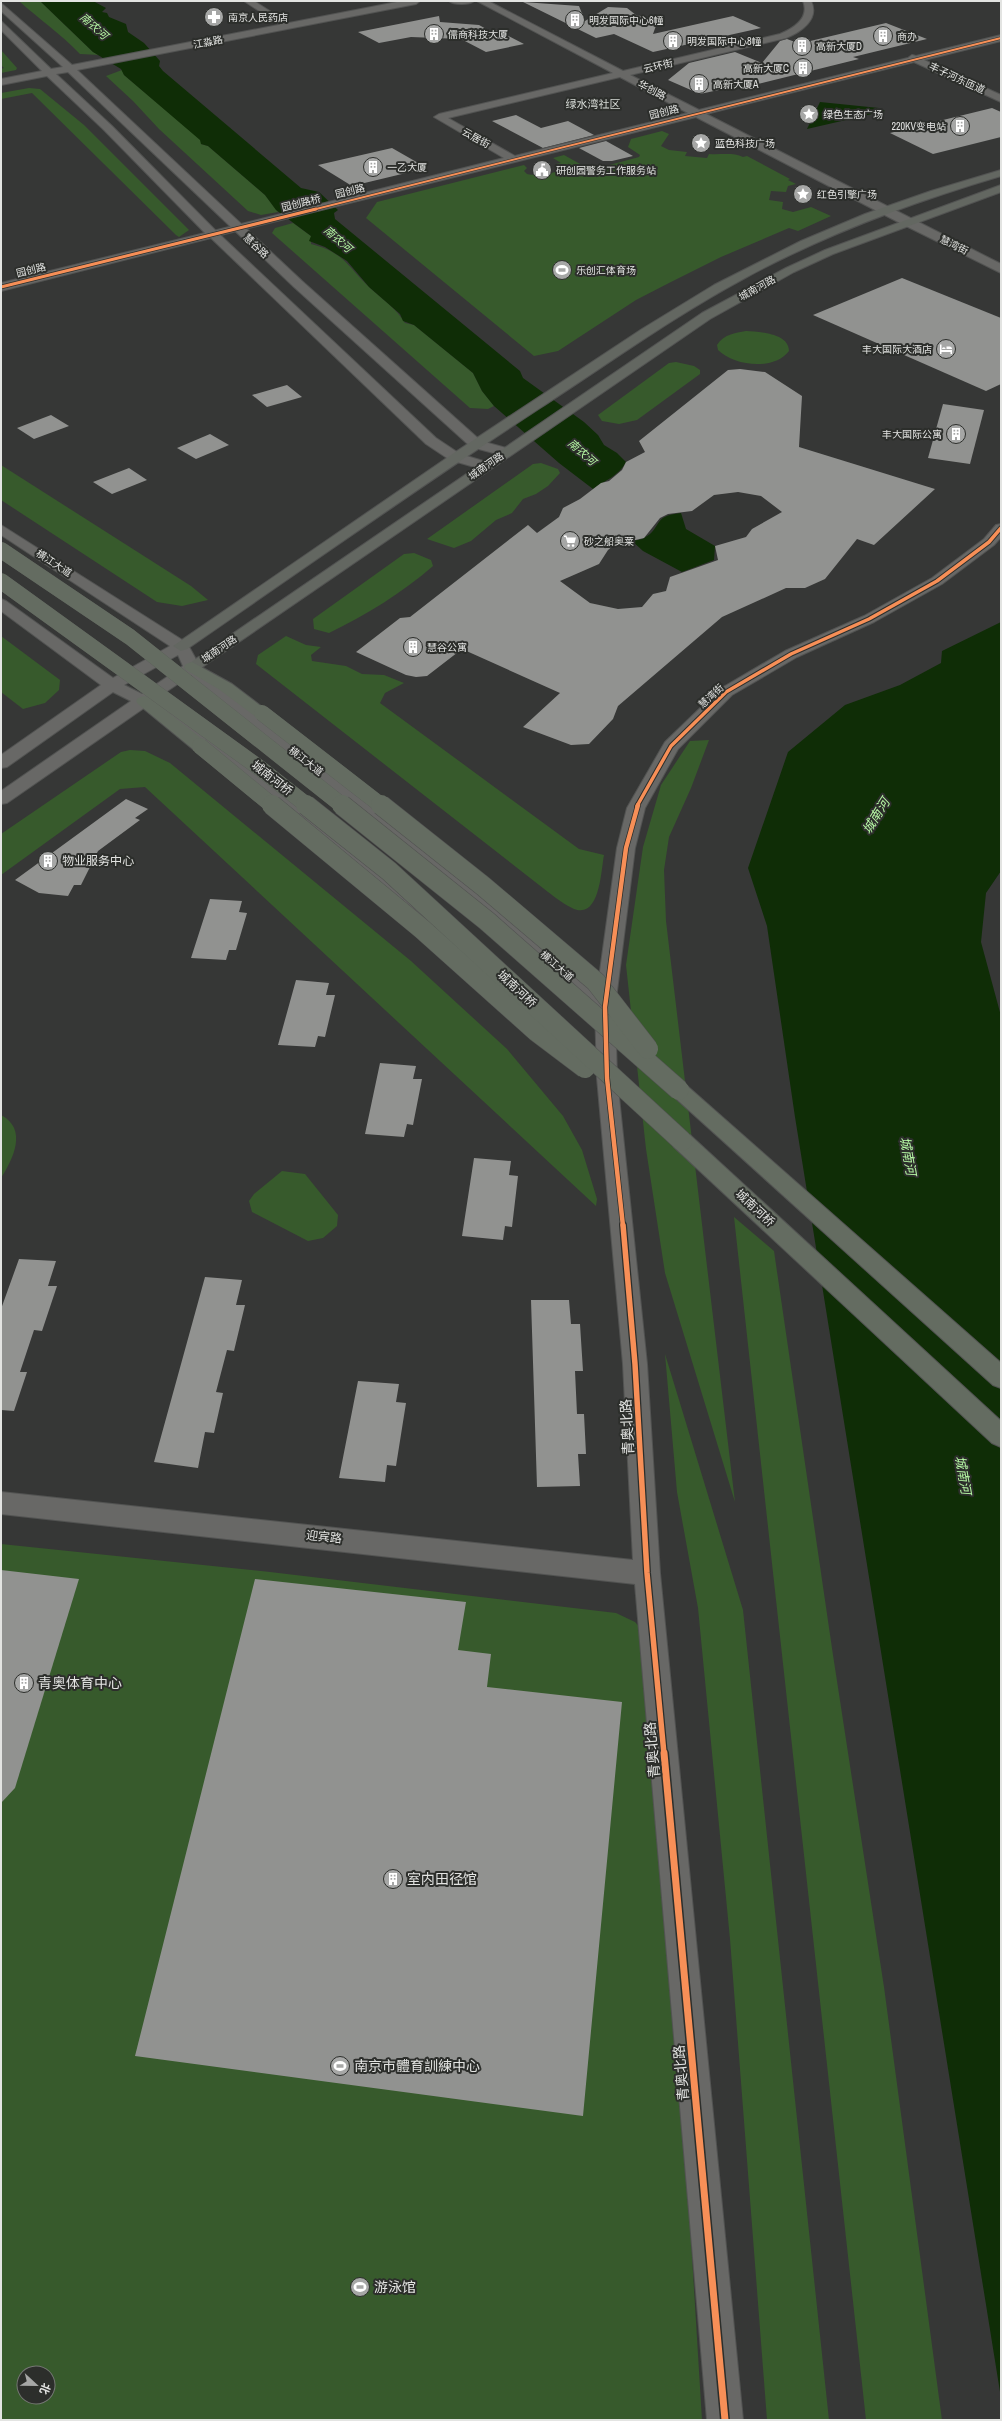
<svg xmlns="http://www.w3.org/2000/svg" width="1002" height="2421" viewBox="0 0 1002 2421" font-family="'Archivo Narrow','Noto Sans SC',sans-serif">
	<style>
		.green { fill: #375a2c; fill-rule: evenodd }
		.water { fill: #0f2d06 }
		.building { fill: #919290; fill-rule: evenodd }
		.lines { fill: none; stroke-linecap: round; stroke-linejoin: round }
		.street-casing { stroke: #525352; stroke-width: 2 }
		.secondary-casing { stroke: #525352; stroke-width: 2 }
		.primary-casing { stroke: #525352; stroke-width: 2 }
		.highway-casing { stroke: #525352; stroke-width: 2 }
		.street { fill: #686866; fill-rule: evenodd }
		.secondary { fill: #686866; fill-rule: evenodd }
		.primary { fill: #636761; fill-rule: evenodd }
		.highway { fill: #646c61; fill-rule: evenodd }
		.highway-bridge-far1-casing { stroke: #525352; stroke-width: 16; stroke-linecap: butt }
		.highway-bridge-casing { stroke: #525352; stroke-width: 21; stroke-linecap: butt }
		.highway-bridge-far1 { stroke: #646c61; stroke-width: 16 }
		.highway-bridge { stroke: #646c61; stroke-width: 20 }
		.cycleway-far5-casing { stroke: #2c2e2b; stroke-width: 3 }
		.cycleway-far4-casing { stroke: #2c2e2b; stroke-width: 4.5 }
		.cycleway-far3-casing { stroke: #2c2e2b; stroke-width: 5.5 }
		.cycleway-far2-casing { stroke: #2c2e2b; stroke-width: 6 }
		.cycleway-far1-casing { stroke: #2c2e2b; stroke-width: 8 }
		.cycleway-casing { stroke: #2c2e2b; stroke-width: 10 }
		.cycleway-far5 { stroke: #f78f57; stroke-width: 2 }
		.cycleway-far4 { stroke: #f78f57; stroke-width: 3 }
		.cycleway-far3 { stroke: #f78f57; stroke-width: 3.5 }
		.cycleway-far2 { stroke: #f78f57; stroke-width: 4.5 }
		.cycleway-far1 { stroke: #f78f57; stroke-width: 5.5 }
		.cycleway { stroke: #f78f57; stroke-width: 7 }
		.labels { text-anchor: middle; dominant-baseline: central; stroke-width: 4; stroke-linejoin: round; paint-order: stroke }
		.far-poi-label { font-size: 10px; fill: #e3e4e2; stroke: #2c2e2b; text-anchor: start }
		.far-street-label { font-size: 10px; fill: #e3e4e2; stroke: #2c2e2b }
		.far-water-label { font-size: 11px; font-style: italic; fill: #b7f9a5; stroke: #2c2e2b }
		.far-neighbourhood-label { font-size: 11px; fill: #d6dad6; stroke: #2c2e2b }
		.street-label { font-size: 12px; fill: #e3e4e2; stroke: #2c2e2b }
		.poi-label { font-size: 12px; fill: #e3e4e2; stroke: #2c2e2b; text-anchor: start }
		.water-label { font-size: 13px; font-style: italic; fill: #b7f9a5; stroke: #2c2e2b }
		.near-street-label { font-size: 14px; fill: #e3e4e2; stroke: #2c2e2b }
		.near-poi-label { font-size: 14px; fill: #e3e4e2; stroke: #2c2e2b; text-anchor: start }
	</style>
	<rect width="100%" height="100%" fill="#363736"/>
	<g class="green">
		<path d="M19,1h21l53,51 7,3 -20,-1c-19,-20 -41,-35 -61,-53z"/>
		<polygon points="1,50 17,68 16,70 1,73 1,69 4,68 1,65"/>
		<polygon points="122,70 124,75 201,140 201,144 208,146 265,195 278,212 261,215 248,211 159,129 133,101 106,76"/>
		<polygon points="29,88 40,89 84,125 189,230 179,237 176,235 32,93 1,99 1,93"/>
		<path d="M662,131l7,3 -8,12 8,4 18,2 -2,4 22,2 2,-4c12,1 24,-2 34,3l4,-1 43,23 -2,1 8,4 -8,2 -2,6 -15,-1 -2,9 14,2 -1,7 11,3 18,-5 20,9 -33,15 -9,-3 -68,29 -52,26 -33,17 -78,51 -24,5 -168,-138 11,-16 127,-32 20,-5 3,3 -3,3 3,3c10,2 29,2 34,-8l-5,-2 5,-1 -8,-5 11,-3 27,15 48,-13 1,-2 -12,-8 3,-8z"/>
		<path d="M293,223l18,13v8c33,8 37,23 59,44 12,11 26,20 35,35l9,2 59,48 9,18 12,15 -6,3 -18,-1 -198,-175 3,-5z"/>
		<path d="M746,331c14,1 43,2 43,20 -15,20 -55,15 -71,-1l-1,-5c7,-11 18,-12 29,-14z"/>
		<polygon points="676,362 694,366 700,370 700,374 637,420 619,424 602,421 598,415 669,363"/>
		<polygon points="541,463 558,469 560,473 548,486 536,494 523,499 512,513 496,520 471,541 454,548 427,539 533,464"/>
		<polygon points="1,465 191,586 208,600 182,606 157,602 1,500"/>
		<path d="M414,553l17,7 2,6c-31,27 -67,49 -104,67l-15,-4 -1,-10 91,-65z"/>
		<polygon points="1,636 60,680 59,690 45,703 23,709 1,692"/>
		<path d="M286,636l20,9 15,2 -10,8 1,6 34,5 16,8 22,1 20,8 -19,10 -5,10 199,146 25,6c-3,15 -4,64 -30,54 -9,-4 -18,-11 -26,-17l-292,-228 2,-9z"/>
		<polygon points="709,740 691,788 669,837 664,870 666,921 735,1502 665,1273 646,1149 626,965 643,847 661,785 690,741"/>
		<polygon points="130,750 145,751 170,763 411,961 507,1049 563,1116 582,1150 597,1199 596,1206 145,787 120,789 1,875 1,834 121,752"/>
		<path d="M1,1115c27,14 12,44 0,63z"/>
		<polygon points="282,1171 305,1174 338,1215 337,1226 323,1238 308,1241 252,1212 249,1201 254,1194"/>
		<polygon points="734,1217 774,1251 833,1655 884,1987 942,2420 866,2420"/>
		<polygon points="665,1354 743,1610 829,2420 767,2420 730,1939 698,1608 677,1492"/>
		<path d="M1,1544l269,28 346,41 19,9 11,12 40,524 16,262h-701zM24,2373h24v24h-24z"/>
	</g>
	<g class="water">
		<path d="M40,1h53l13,7 -4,4 5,1 2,4 17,7 2,8 16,11 16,18 -1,5 4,5 138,117 18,4 19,18 -4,3 1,6 185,152 3,7 61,44 14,13 6,10 13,8 9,9c-7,14 -21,18 -33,27l-34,-26 -65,-57 -12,-15 -9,-18 -59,-48 -11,-4 -3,-7 -31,-27 -22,-26 -22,-14 -16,-6 2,-5 -35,-26 -11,-15 -57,-49 -7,-2 -1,-4 -76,-65 -3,-6 -28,-17z"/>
		<polygon points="820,102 879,108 885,111 807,129"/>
		<path d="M681,513l5,16 29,17 -1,14 -32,12 -39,-21 -11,-10c3,-1 9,-1 12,-3 19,-10 7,-22 37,-25z"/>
		<polygon points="1001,622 1001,871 986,893 981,942 1001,1016 1001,2398 795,1117 767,926 748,868 788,752 845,705 900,685 941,663 942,651"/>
	</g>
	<g class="building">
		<polygon points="523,2 579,6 585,21 608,7 627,8 636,15 658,20 653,34 733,16 761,28 653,52 614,34 596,38"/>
		<polygon points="439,16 440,22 479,25 490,31 497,30 524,44 486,52 461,39 411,37 379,43 358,32"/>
		<polygon points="886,23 927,39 853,57 859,59 758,84 751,83 700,94 668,80 689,63 735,52 762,63 780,41 787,39 795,42 806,42"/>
		<polygon points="992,108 1001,112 1001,137 933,154 890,133"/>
		<polygon points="516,115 541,128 568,121 594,135 543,148 492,121"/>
		<polygon points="606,141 633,156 612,161 603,161 579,148"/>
		<polygon points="392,148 427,168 352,186 318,165"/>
		<polygon points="902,278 1001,318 1001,384 986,391 813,315"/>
		<path d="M740,369l25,3 37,24 -3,51 136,42 -61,56 -17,-6 -32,40 -20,9h-19l-64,29 -104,89 -5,13 -24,25 -18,1 -48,-18 37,-34 -98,-44 -35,27 -11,1 -10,-2 -50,-23 44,-34 10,-1 118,-92 9,8 22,-16 4,-9 17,-9 21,-16 8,-2 13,-11 4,-8 19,-10 -6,-11 89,-71zM738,492l23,4 21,16 -30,17 -6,8 -31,9 3,14 -48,17 -4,14 -13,3 -11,13 -24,2 -28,-6 -30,-22 39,-17 9,-14 6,-5 30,-7 16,-20 8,-4 24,-3 22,-16z"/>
		<polygon points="287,385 302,397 267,407 252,395"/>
		<polygon points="943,404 984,410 970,464 928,458"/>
		<polygon points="51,415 69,426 34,439 17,428"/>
		<polygon points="210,434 229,445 196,459 177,448"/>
		<polygon points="129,468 147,480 112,494 93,482"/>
		<polygon points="126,799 148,809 135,818 140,820 98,851 81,885 74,885 68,896 39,893 15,880"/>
		<polygon points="210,899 242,901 239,912 247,913 236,950 229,950 226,960 191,958"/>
		<polygon points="296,980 329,983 326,995 335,995 325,1037 318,1036 315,1047 278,1045"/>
		<polygon points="380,1063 416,1066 413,1079 422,1079 413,1125 407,1124 404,1137 365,1134"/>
		<polygon points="474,1158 511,1161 509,1175 518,1176 512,1227 505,1226 503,1240 462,1236"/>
		<polygon points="19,1259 56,1261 48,1286 57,1286 42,1331 34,1330 20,1372 27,1372 14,1411 1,1410 1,1309"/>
		<polygon points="205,1277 242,1280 236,1305 245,1305 234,1351 227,1350 216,1392 223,1393 214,1433 205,1432 198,1468 154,1462"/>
		<polygon points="531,1300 569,1300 571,1324 580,1324 583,1371 575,1371 577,1414 584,1414 586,1454 578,1454 580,1486 537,1487"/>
		<polygon points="358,1381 399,1384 396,1402 406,1403 396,1466 387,1465 385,1482 339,1478"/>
		<polygon points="1,1570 79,1579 15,1788 1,1803"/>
		<polygon points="255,1579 466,1602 458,1650 491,1654 487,1687 622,1702 583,2116 135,2056"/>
	</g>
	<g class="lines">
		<defs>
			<g id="street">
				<polygon points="244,1 254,1 293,26 285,28"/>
				<path d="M477,1h11l135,70 157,-37c14,-6 30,-16 23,-33h8c9,18 -10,31 -25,37l-156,37 69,35 209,-52 4,-3 4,1 85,-21v6l-77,19 77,35v7l-87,-40 -208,52 295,150v9l-99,-49 -206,-107 -483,120 -4,-1v-4l295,-74 -70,-41 5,-3 174,-41zM620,77l68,36 -173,43 -67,-38z"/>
				<polygon points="1001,524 1001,537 994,545 942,584 874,622 797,657 732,695 678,749 645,808 635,848 615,1007 617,1078 647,1364 660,1573 743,2420 707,2420 635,1584 1,1514 1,1492 633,1560 623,1364 597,1078 595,1007 617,848 627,808 665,742 720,689 785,651 864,616 932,578 984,539 996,525"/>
			</g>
			<g id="secondary">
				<polygon points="402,1 420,1 416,4 77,70 302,281 481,441 510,449 512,452 510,455 505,456 471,447 294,287 68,72 56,74 112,126 217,232 436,438 460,454 490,463 492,466 485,470 450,460 426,444 211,238 1,291 1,283 205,233 104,130 47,76 1,85 1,79 42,71 1,30 1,21 51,69 63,67 1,11 1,3 72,65"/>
				<path d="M449,1h25c-5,4 -20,4 -25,0z"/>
				<path d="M1,525l186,118 12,22 24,25 235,182 154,130 3,5 -3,5 -7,2 -7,-2 -152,-132 -235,-184 -20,-21 -37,25 24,12 35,25 211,170 53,48 3,5 -3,5 -7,2 -7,-2 -53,-50 -209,-170 -35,-25 -22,-12 -137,95 -6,1v-13l130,-90 -18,-9 -106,75 -6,1v-13l100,-70 -100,-74v-12l5,2 107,77 57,-32 -169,-111zM178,655l5,11 -41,28 -18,-9z"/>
			</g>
			<g id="primary">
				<path d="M1001,170v6c-88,26 -175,58 -256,102 -71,38 -137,86 -205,130 -119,78 -236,160 -353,241l-6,2 -8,-5 281,-193 188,-124 72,-44 87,-44 64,-27 66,-23z"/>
				<polygon points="1001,185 1001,192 833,254 794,272 710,319 198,670 186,670 184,667 702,313 786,268 825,250"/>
			</g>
			<g id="highway">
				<polygon points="192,662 232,684 270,713 268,717 256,717 220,690 186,670 184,667 186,664"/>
				<polygon points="144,696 150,698 206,742 208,746 206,750 194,750 138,704 136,701 138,698"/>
				<polygon points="679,1082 686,1085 1001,1363 1001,1388 993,1385 672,1095 669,1090 672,1085"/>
				<polygon points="682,1133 690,1135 1001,1421 1001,1447 992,1443 674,1147 671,1141 674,1135"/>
			</g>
		</defs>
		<use href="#street" class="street-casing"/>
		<use href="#secondary" class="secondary-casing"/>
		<use href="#primary" class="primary-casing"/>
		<use href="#highway" class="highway-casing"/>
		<use href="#street" class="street"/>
		<use href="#secondary" class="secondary"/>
		<use href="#primary" class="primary"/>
		<use href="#highway" class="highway"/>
		<defs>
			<g id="highway-bridge-far1">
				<polyline points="1,550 130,637 343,806"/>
				<polyline points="1,581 261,769 308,806"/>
				<polyline points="262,713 382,806"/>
				<polyline points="200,746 273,806"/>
			</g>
			<g id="highway-bridge">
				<polyline points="272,805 422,929 536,1031 585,1068"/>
				<polyline points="306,805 389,871 682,1141"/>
				<polyline points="342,805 487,921 679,1090"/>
				<polyline points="381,805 483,886 596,982 648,1049"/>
			</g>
		</defs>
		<use href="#highway-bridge-far1" class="highway-bridge-far1-casing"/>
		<use href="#highway-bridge" class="highway-bridge-casing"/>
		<use href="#highway-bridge-far1" class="highway-bridge-far1"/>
		<use href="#highway-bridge" class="highway-bridge"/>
		<defs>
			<polyline id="cycleway-far5" points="312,210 1001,38"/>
			<polyline id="cycleway-far4" points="1,287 316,209"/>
			<polyline id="cycleway-far3" points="637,806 671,746 726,692 791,654 869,619 937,581 989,542 1001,528"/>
			<polyline id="cycleway-far2" points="623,1226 607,1078 605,1007 626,848 638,805"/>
			<polyline id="cycleway-far1" points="623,1225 635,1364 647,1573 664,1754"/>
			<polyline id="cycleway" points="664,1753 725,2420"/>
		</defs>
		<use href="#cycleway-far5" class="cycleway-far5-casing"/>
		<use href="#cycleway-far4" class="cycleway-far4-casing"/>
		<use href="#cycleway-far3" class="cycleway-far3-casing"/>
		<use href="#cycleway-far2" class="cycleway-far2-casing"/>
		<use href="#cycleway-far1" class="cycleway-far1-casing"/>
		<use href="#cycleway" class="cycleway-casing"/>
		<use href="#cycleway-far5" class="cycleway-far5"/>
		<use href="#cycleway-far4" class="cycleway-far4"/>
		<use href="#cycleway-far3" class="cycleway-far3"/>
		<use href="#cycleway-far2" class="cycleway-far2"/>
		<use href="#cycleway-far1" class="cycleway-far1"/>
		<use href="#cycleway" class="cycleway"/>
	</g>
	<defs>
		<symbol id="pharmacy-disc" viewBox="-11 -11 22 22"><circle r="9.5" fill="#a6a7a6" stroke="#2c2e2b"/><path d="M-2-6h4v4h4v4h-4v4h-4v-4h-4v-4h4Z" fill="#fff"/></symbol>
		<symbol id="building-disc" viewBox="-11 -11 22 22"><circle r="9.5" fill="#a6a7a6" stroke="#2c2e2b"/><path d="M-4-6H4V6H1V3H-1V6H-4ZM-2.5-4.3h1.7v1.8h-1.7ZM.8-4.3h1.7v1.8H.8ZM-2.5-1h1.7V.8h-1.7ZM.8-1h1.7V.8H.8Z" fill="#fff"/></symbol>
		<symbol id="sight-disc" viewBox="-11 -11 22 22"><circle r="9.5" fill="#a6a7a6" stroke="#2c2e2b"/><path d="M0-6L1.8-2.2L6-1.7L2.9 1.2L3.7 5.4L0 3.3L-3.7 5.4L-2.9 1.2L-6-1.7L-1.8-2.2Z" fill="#fff"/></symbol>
		<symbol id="civic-disc" viewBox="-11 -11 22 22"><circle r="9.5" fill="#a6a7a6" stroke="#2c2e2b"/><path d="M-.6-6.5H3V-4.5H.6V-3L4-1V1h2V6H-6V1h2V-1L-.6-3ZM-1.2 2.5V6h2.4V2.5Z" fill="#fff"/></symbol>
		<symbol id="stadium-disc" viewBox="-11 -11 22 22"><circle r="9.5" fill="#a6a7a6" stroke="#2c2e2b"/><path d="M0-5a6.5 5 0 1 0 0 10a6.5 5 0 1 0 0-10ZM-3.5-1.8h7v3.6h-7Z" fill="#fff"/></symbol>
		<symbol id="hotel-disc" viewBox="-11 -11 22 22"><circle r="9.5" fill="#a6a7a6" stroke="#2c2e2b"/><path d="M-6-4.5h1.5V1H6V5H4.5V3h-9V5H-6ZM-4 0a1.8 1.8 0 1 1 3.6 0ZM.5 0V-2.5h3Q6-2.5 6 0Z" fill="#fff"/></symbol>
		<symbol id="supermarket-disc" viewBox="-11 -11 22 22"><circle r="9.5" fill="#a6a7a6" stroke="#2c2e2b"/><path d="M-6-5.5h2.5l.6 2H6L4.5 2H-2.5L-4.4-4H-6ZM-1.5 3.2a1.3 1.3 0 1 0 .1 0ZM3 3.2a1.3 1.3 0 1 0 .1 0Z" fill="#fff"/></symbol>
	</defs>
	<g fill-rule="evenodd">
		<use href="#pharmacy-disc" x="203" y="6" width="22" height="22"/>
		<use href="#building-disc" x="564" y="9" width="22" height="22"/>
		<use href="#building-disc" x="423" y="23" width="22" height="22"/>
		<use href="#building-disc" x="872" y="25" width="22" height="22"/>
		<use href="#building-disc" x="662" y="30" width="22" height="22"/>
		<use href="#building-disc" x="791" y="35" width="22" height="22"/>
		<use href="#building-disc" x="792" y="57" width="22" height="22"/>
		<use href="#building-disc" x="688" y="73" width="22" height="22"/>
		<use href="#sight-disc" x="798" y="103" width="22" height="22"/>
		<use href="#building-disc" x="949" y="115" width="22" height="22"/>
		<use href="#sight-disc" x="690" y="132" width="22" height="22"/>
		<use href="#building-disc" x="362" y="156" width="22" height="22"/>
		<use href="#civic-disc" x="531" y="159" width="22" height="22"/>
		<use href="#sight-disc" x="792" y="183" width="22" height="22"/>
		<use href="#stadium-disc" x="551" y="259" width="22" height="22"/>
		<use href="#hotel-disc" x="935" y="338" width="22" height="22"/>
		<use href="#building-disc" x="945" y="423" width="22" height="22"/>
		<use href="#supermarket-disc" x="559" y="530" width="22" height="22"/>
		<use href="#building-disc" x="402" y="636" width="22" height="22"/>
		<use href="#building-disc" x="37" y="850" width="22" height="22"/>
		<use href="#building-disc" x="13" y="1672" width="22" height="22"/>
		<use href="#building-disc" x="382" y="1868" width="22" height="22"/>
		<use href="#stadium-disc" x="329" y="2055" width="22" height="22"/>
		<use href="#stadium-disc" x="349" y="2276" width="22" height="22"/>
	</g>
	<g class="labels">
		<g class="far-poi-label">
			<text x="228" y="17">南京人民药店</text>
			<text x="589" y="20">明发国际中心6幢</text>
			<text x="448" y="34">儒商科技大厦</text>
			<text x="897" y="36">商办</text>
			<text x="687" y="41">明发国际中心8幢</text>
			<text x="816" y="46">高新大厦D</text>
			<text x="789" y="68" text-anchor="end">高新大厦C</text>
			<text x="713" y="84">高新大厦A</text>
			<text x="823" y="114">绿色生态广场</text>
			<text x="946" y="126" text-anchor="end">220KV变电站</text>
			<text x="715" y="143">蓝色科技广场</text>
			<text x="387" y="167">一乙大厦</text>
			<text x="556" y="170">研创园警务工作服务站</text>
			<text x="817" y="194">红色引擎广场</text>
			<text x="576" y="270">乐创汇体育场</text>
			<text x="932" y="349" text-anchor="end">丰大国际大酒店</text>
			<text x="942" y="434" text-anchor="end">丰大国际公寓</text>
			<text x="584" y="541">砂之船奥莱</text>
			<text x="427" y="647">慧谷公寓</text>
		</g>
		<g class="far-street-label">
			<text transform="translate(208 42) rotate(-11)">江淼路</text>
			<text transform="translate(658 66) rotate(-13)">云环街</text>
			<text transform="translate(957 78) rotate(25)">丰子河东匝道</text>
			<text transform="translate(652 90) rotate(27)">华创路</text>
			<text transform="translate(664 112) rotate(-14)">园创路</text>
			<text transform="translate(476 138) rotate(29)">云居街</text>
			<text transform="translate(350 191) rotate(-14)">园创路</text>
			<text transform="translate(301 203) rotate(-14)">园创路桥</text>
			<text transform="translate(954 245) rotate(26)">慧湾街</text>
			<text transform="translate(256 246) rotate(43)">慧谷路</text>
			<text transform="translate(31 270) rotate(-14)">园创路</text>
			<text transform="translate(757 288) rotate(-29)">城南河路</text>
			<text transform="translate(486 466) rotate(-35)">城南河路</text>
			<text transform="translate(54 563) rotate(33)">横江大道</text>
			<text transform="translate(219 649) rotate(-34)">城南河路</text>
			<text transform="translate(711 696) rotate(-42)">慧湾街</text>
			<text transform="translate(306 761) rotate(38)">横江大道</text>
			<text transform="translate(557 966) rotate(41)">横江大道</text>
		</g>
		<g class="far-water-label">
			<text transform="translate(94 26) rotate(41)">南农河</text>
			<text transform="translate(338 239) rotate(41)">南农河</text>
			<text transform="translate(582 452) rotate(41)">南农河</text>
		</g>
		<g class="far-neighbourhood-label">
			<text x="593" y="104">绿水湾社区</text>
		</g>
		<g class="street-label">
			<text transform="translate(272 778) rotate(38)">城南河桥</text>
			<text transform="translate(517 989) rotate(43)">城南河桥</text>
			<text transform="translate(755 1208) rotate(43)">城南河桥</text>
			<text transform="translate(324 1537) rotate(6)">迎宾路</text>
		</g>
		<g class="poi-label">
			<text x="62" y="861">物业服务中心</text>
		</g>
		<g class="water-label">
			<text transform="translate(876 816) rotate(-58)">城南河</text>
			<text transform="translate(908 1156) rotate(80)">城南河</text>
			<text transform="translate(963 1475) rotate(80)">城南河</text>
		</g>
		<g class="near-street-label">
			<text transform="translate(627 1427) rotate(-93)">青奥北路</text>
			<text transform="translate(652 1750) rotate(-95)">青奥北路</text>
			<text transform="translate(681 2073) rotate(-95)">青奥北路</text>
		</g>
		<g class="near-poi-label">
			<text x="38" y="1683">青奥体育中心</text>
			<text x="407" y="1879">室内田径馆</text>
			<text x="354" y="2066">南京市體育訓練中心</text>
			<text x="374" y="2287">游泳馆</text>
		</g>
	</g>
	<rect width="1002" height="2421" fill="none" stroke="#e3e4e2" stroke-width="4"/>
	<g transform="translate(36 2385) rotate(112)"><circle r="19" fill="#2c2e2b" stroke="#757774"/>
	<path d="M0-3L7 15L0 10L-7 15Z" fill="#a6a7a6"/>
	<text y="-6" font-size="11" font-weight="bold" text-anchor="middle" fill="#e3e4e2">北</text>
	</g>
</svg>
